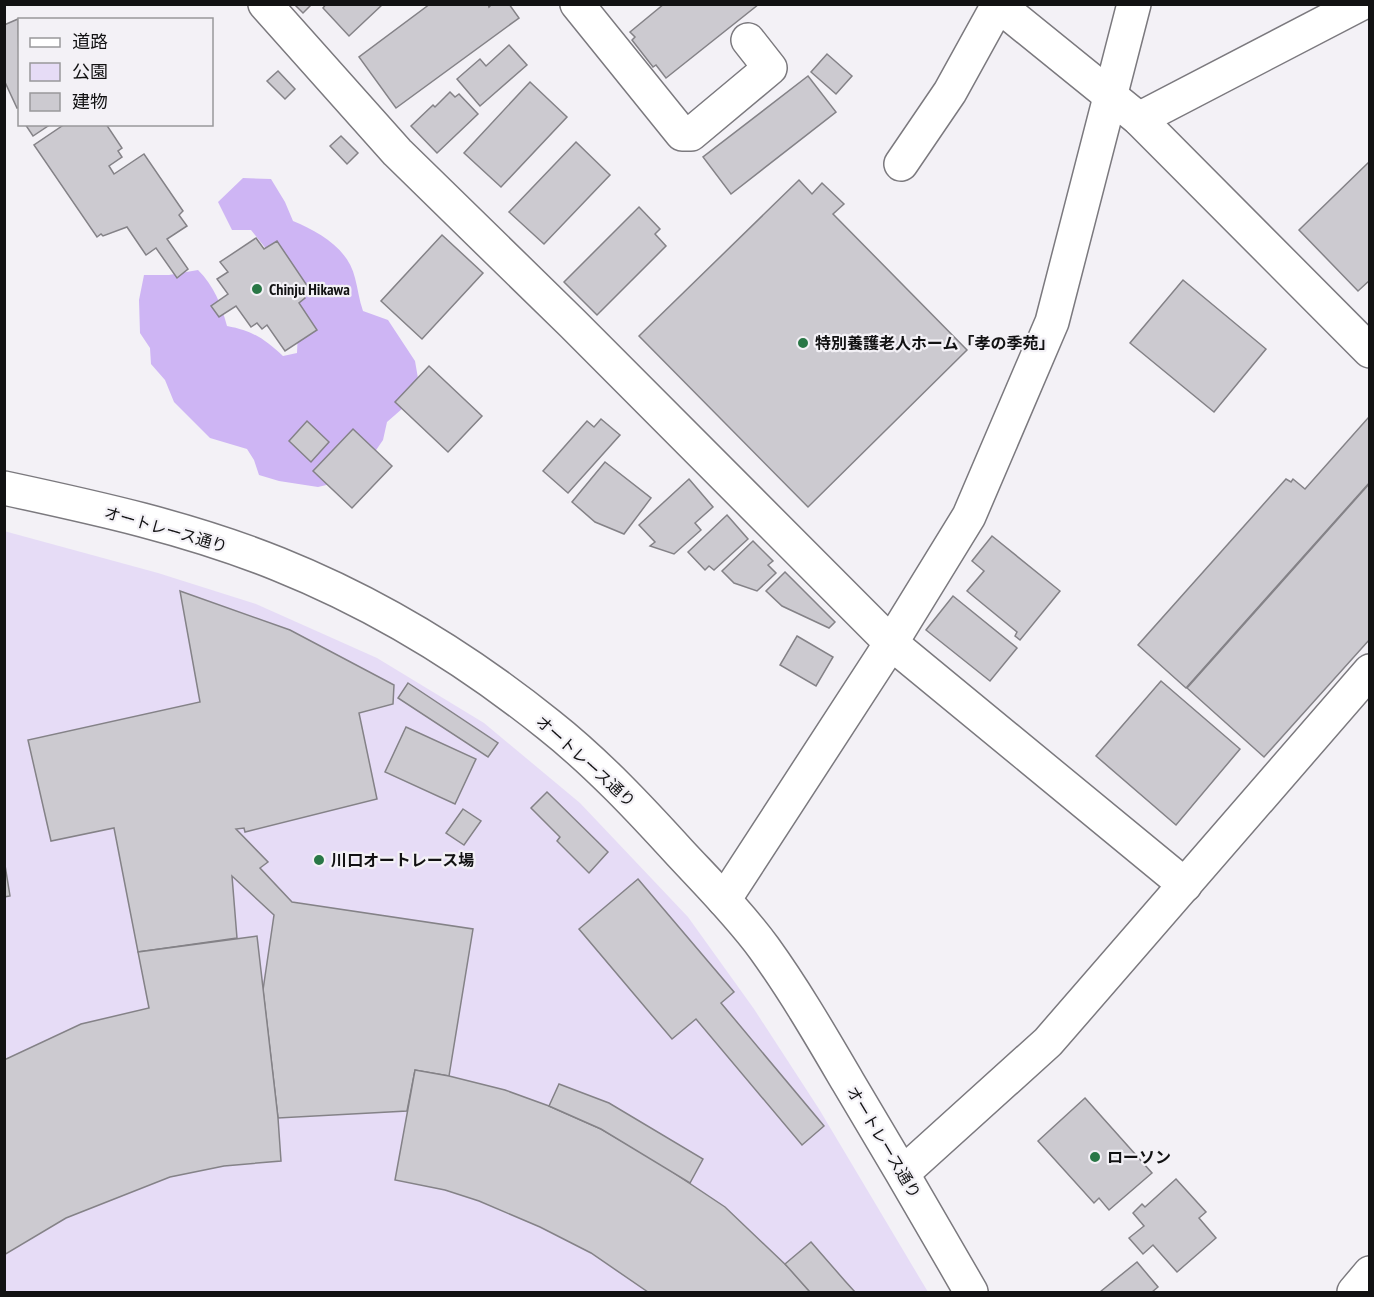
<svg xmlns="http://www.w3.org/2000/svg" width="1374" height="1297" viewBox="0 0 1374 1297" font-family="'PT Sans Narrow','Noto Sans JP',sans-serif">
	<style>
		.green { fill: #e6dcf6 }
		.forest { fill: #ceb5f4 }
		.building { fill: #cccad0; stroke: #848287; stroke-width: 1.5 }
		.lines { fill: none; stroke-linecap: round; stroke-linejoin: round }
		.minor-casing { stroke: #7b797e; stroke-width: 36 }
		.minor { stroke: #fff; stroke-width: 33 }
		.poi-dot { fill: #297746; stroke: #f3f1f6; stroke-width: 2 }
		.labels { text-anchor: middle; dominant-baseline: central; stroke-width: 4.5; stroke-linejoin: round; paint-order: stroke }
		.poi-label { font-size: 16px; font-weight: bold; fill: #121213; stroke: #f3f1f6; text-anchor: start }
		.street-label { font-size: 16px; fill: #121213; stroke: #f3f1f6 }
	</style>
	<rect width="100%" height="100%" fill="#f3f1f6"/>
	<polygon class="green" points="4,531 158,573 256,604 377,658 484,723 580,803 688,917 754,1009 819,1109 928,1292 5,1292"/>
	<path class="forest" d="M243,178l28,1 14,23 8,19c26,11 55,27 62,57 3,11 4,22 8,33l25,9 27,41 4,23 -8,17 -24,21 -4,18 -13,19 -31,23 -21,5 -39,-6 -20,-6 -5,-15 -7,-11 -37,-11 -36,-36 -9,-22 -14,-16 -1,-16 -10,-15 -1,-33 5,-25h25l29,-5c16,16 23,34 29,56 27,5 37,13 56,30l14,-3 1,-22 -23,-71 -24,-30h-19l-14,-28z"/>
	<g class="building">
		<polygon points="294,4 312,4 303,13"/>
		<polygon points="326,4 383,4 349,36 323,8"/>
		<polygon points="430,4 488,4 489,7 492,4 509,4 519,18 396,108 359,57"/>
		<polygon points="664,4 759,4 666,78 656,65 653,67 632,40 635,37 630,32"/>
		<polygon points="18,19 20,107 17,108 4,80 4,25"/>
		<polygon points="509,45 527,65 480,106 457,79 480,59 486,66"/>
		<polygon points="827,54 852,76 836,94 811,72"/>
		<polygon points="278,71 295,89 285,99 267,81"/>
		<polygon points="808,76 836,112 731,194 703,157"/>
		<polygon points="530,82 567,117 501,187 464,153"/>
		<polygon points="450,92 455,97 459,94 478,114 437,153 411,126 433,105 435,107"/>
		<polygon points="25,124 51,124 33,136"/>
		<polygon points="65,124 106,124 122,148 118,151 122,157 109,166 114,174 144,154 183,211 179,215 187,226 167,239 188,269 177,278 156,248 146,255 127,227 103,236 101,234 97,237 34,145"/>
		<polygon points="341,136 358,153 347,164 330,146"/>
		<polygon points="576,142 610,175 544,244 509,212"/>
		<polygon points="1370,161 1370,280 1358,291 1299,230"/>
		<polygon points="799,180 812,194 822,183 844,204 833,214 967,350 808,507 639,336"/>
		<polygon points="639,207 660,229 655,234 666,246 597,315 564,282"/>
		<polygon points="442,235 483,273 422,339 381,301"/>
		<polygon points="256,238 264,249 277,241 308,287 301,291 305,298 299,303 317,330 285,351 267,325 262,329 257,323 251,327 236,306 219,317 211,306 228,294 217,279 228,272 220,262"/>
		<polygon points="1183,280 1266,349 1214,412 1130,343"/>
		<polygon points="429,366 482,416 448,452 395,402"/>
		<polygon points="1368,418 1370,420 1370,482 1186,688 1138,645 1286,479 1291,482 1293,479 1305,489"/>
		<polygon points="601,419 620,435 568,493 543,471 587,421 594,427"/>
		<polygon points="307,421 329,442 311,462 289,441"/>
		<polygon points="353,429 392,466 352,508 313,471"/>
		<polygon points="605,462 651,498 624,534 595,522 572,502"/>
		<polygon points="689,479 713,507 695,523 701,530 674,554 650,546 655,542 639,525"/>
		<polygon points="1370,483 1370,639 1264,757 1187,688"/>
		<polygon points="727,515 748,539 714,570 709,566 705,570 688,552"/>
		<polygon points="992,536 1060,591 1020,640 1015,636 1017,632 967,591 984,571 972,561"/>
		<polygon points="753,541 773,561 768,565 776,573 757,591 734,583 722,571"/>
		<polygon points="785,572 835,622 829,628 782,606 766,591"/>
		<polygon points="180,591 290,630 394,685 393,704 359,713 377,799 245,832 244,828 236,829 268,862 260,868 292,902 473,929 449,1076 415,1070 407,1111 278,1118 263,990 274,915 232,876 237,938 138,952 114,828 51,841 28,740 200,702"/>
		<polygon points="953,596 1017,648 990,681 926,630"/>
		<polygon points="797,636 833,657 816,686 780,665"/>
		<polygon points="1161,681 1240,749 1176,825 1096,756"/>
		<polygon points="408,683 498,743 488,757 398,698"/>
		<polygon points="406,727 476,759 455,804 385,772"/>
		<polygon points="547,792 608,852 589,873 557,841 560,837 531,808"/>
		<polygon points="463,809 481,821 464,845 446,833"/>
		<polygon points="4,859 10,896 4,897"/>
		<polygon points="638,879 734,992 721,1003 824,1126 802,1145 696,1019 672,1039 579,929"/>
		<polygon points="257,936 278,1118 281,1161 224,1166 170,1177 66,1218 4,1255 4,1060 81,1024 149,1008 138,952"/>
		<polygon points="415,1070 449,1076 505,1090 549,1106 601,1129 653,1159 725,1207 789,1268 810,1292 648,1292 591,1253 540,1227 479,1201 445,1190 395,1180"/>
		<polygon points="559,1084 609,1103 703,1159 690,1183 601,1129 549,1106"/>
		<polygon points="1085,1098 1152,1173 1109,1210 1099,1198 1094,1203 1038,1141"/>
		<polygon points="1176,1179 1206,1212 1199,1218 1216,1238 1177,1272 1153,1245 1143,1254 1129,1238 1144,1226 1133,1213 1142,1204 1145,1207"/>
		<polygon points="811,1242 845,1281 855,1292 810,1292 785,1264"/>
		<polygon points="1137,1262 1158,1287 1152,1292 1100,1292"/>
	</g>
	<g class="lines">
		<defs>
			<g id="minor">
				<polyline points="265,4 397,152 572,323 891,643 1185,885"/>
				<polyline points="577,4 682,134 691,134 770,68 748,40"/>
				<polyline points="997,4 1139,119 1370,351"/>
				<polyline points="1139,119 1360,4"/>
				<polyline points="901,164 950,92 998,5"/>
				<path d="M4,488c93,20 185,40 274,76 97,39 189,95 271,161 48,38 91,84 132,129 28,30 58,60 83,94 31,43 57,88 84,134 42,70 83,140 123,210"/>
				<polyline points="724,900 891,643 969,516 1052,322 1134,4"/>
				<polyline points="903,1173 1048,1042 1370,671"/>
				<polyline points="1354,1292 1370,1273"/>
			</g>
		</defs>
		<use href="#minor" class="minor-casing"/>
		<use href="#minor" class="minor"/>
	</g>
	<g class="poi-dot">
		<circle cx="257" cy="289" r="6"/>
		<circle cx="803" cy="343" r="6"/>
		<circle cx="319" cy="860" r="6"/>
		<circle cx="1095" cy="1157" r="6"/>
	</g>
	<g class="labels">
		<g class="poi-label">
			<text x="269" y="289">Chinju Hikawa</text>
			<text x="815" y="343">特別養護老人ホーム「孝の季苑」</text>
			<text x="331" y="860">川口オートレース場</text>
			<text x="1107" y="1157">ローソン</text>
		</g>
		<g class="street-label">
			<text transform="translate(166 529) rotate(16)">オートレース通り</text>
			<text transform="translate(586 761) rotate(42)">オートレース通り</text>
			<text transform="translate(884 1142) rotate(59)">オートレース通り</text>
		</g>
	</g>
	<rect width="1374" height="1297" fill="none" stroke="#121213" stroke-width="12"/>
	<rect x="18" y="18" width="195" height="108" fill="#f3f1f6" stroke="#99989b" stroke-width="1.5"/>
	<rect x="30" y="38" width="30" height="9" fill="#ffffff" stroke="#99989b" stroke-width="1.5"/>
	<text x="72" y="48" font-size="18" fill="#121213">道路</text>
	<rect x="30" y="63" width="30" height="18" fill="#e6dcf6" stroke="#99989b" stroke-width="1.5"/>
	<text x="72" y="78" font-size="18" fill="#121213">公園</text>
	<rect x="30" y="93" width="30" height="18" fill="#cccad0" stroke="#99989b" stroke-width="1.5"/>
	<text x="72" y="108" font-size="18" fill="#121213">建物</text>
</svg>
